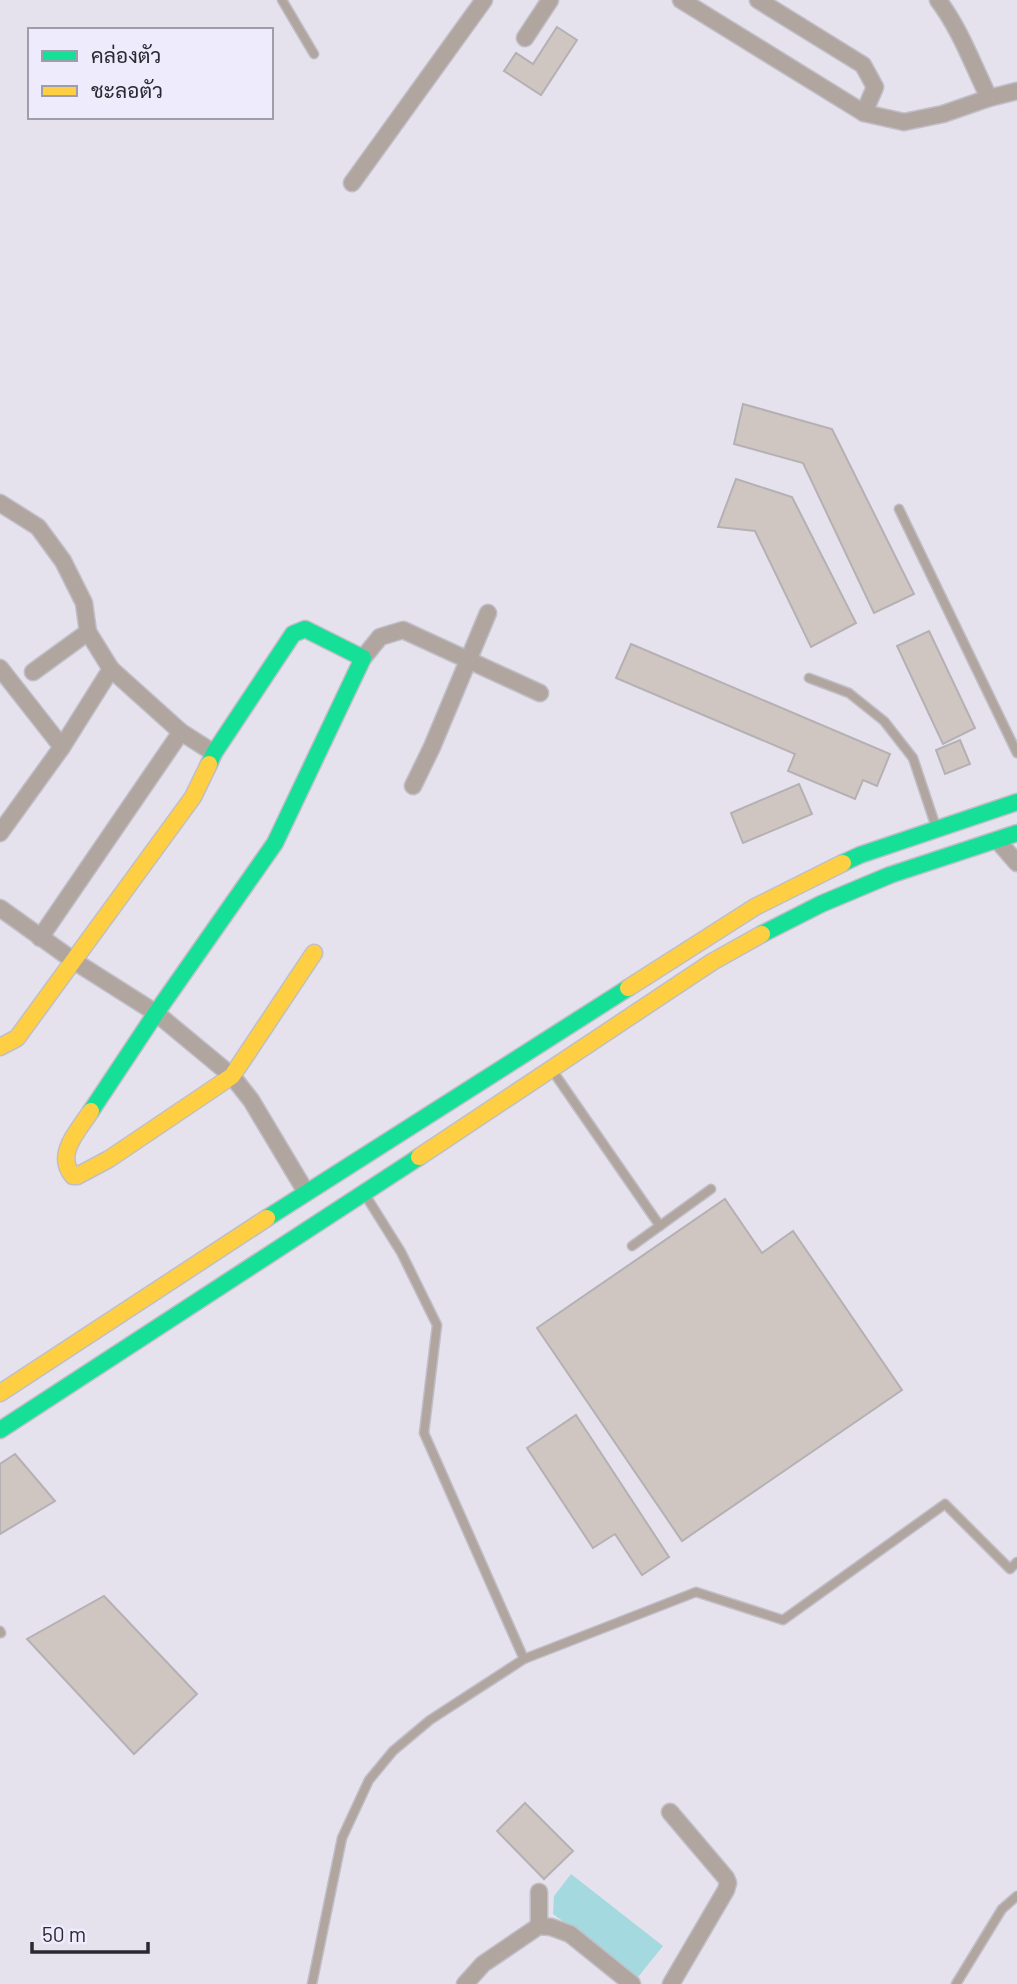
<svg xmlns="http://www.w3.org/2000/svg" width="1017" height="1984" viewBox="0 0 1017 1984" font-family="Barlow,Sarabun,sans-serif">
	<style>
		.water { fill: #a4dadf }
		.building { fill: #cfc6c2; stroke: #b5b0b3; stroke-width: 2 }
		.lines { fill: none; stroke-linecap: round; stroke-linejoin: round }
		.lane-casing { stroke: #c0bec7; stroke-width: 11 }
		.street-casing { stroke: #c0bec7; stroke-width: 19 }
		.fast-casing { stroke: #c0bec7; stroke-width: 19 }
		.slow-casing { stroke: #c0bec7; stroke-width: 19 }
		.lane { stroke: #b1a59f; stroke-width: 8 }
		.street { stroke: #b1a59f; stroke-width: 16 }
		.fast { stroke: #16e098; stroke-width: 16 }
		.slow { stroke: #ffcf43; stroke-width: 16 }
	</style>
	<rect width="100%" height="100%" fill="#e5e2ee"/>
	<polygon class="water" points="571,1874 663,1946 638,1977 553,1914 554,1896"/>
	<g class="building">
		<polygon points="557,27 577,40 541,95 504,71 516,53 533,64"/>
		<polygon points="743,404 832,429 914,594 874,613 803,463 734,444"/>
		<polygon points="736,479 792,497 856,623 811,647 755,531 718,527"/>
		<polygon points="929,631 975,728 943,744 897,646"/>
		<polygon points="631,644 890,754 877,786 863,780 855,799 788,771 795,754 616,678"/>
		<polygon points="960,740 970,764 945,774 936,750"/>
		<polygon points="799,784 812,814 743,843 731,813"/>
		<polygon points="725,1199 762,1253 793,1231 902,1390 682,1541 537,1328"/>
		<polygon points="576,1415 669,1557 642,1575 615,1534 593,1548 527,1448"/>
		<polygon points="15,1454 55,1501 0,1534 0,1464"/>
		<polygon points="104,1596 197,1694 134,1754 27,1639"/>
		<polygon points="525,1803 573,1851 544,1879 497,1831"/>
	</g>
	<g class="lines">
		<defs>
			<g id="lane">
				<polyline points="282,0 314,54"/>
				<polyline points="899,509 1017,753"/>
				<polyline points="809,678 849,693 884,721 913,758 936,827"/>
				<polyline points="552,1070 660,1226"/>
				<polyline points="364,1193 401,1252 437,1325 424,1433 524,1659 696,1592 783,1620 945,1504 1010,1569 1017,1562"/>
				<polyline points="632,1246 711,1189"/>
				<polyline points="0,1631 1,1633"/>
				<polyline points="312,1984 342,1838 369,1780 393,1751 430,1720 524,1659"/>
				<polyline points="956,1984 1002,1909 1017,1896"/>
			</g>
			<g id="street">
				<polyline points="681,0 864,113 904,122 943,114 989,98 1017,91"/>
				<polyline points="758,0 863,65 875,87 864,113"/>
				<path d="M938,0c22,29 35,65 51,98"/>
				<polyline points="525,38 550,0"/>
				<polyline points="352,183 484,0"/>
				<polyline points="0,503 38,527 63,561 84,603 88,632 33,672"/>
				<polyline points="88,632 111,669"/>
				<polyline points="363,658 380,637 403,630 540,693"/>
				<polyline points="0,668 62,747"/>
				<polyline points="413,786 432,747 488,613"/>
				<polyline points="0,833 62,747 111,669 181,732 214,753"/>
				<polyline points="997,840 1017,863"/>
				<polyline points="0,908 74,961 156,1013 232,1076 251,1100 306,1192"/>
				<polyline points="40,938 181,732"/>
				<polyline points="670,1812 726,1878 728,1883 726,1890 671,1984"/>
				<polyline points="539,1926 539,1892"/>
				<polyline points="465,1984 483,1964 539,1926 551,1927 570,1934 632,1984"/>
			</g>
			<g id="fast">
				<polyline points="843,863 860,855 1017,802"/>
				<polyline points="762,934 821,904 890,875 1017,833"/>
				<polyline points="91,1111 156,1013 275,843 363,658 305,629 293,634 214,753 209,764"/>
				<polyline points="267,1218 628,988"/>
				<polyline points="0,1430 419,1157"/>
			</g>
			<g id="slow">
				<polyline points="628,988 755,907 843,863"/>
				<polyline points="0,1047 17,1038 193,797 209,764"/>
				<path d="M91,1111c-12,19 -37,43 -18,65h4l32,-17 123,-83 82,-123"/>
				<polyline points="419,1157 712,962 762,934"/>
				<polyline points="0,1393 267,1218"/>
			</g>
		</defs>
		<use href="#lane" class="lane-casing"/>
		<use href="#street" class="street-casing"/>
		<use href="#fast" class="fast-casing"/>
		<use href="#slow" class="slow-casing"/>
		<use href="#lane" class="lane"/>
		<use href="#street" class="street"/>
		<use href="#fast" class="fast"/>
		<use href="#slow" class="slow"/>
	</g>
	<rect x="28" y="28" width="245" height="91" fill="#eeebfd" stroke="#a09dab" stroke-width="2"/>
	<rect x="42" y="51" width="35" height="10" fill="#16e098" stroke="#a09dab" stroke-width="2"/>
	<text x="91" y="63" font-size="21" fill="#2a2831">คล่องตัว</text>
	<rect x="42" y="86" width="35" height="10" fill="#ffcf43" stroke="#a09dab" stroke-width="2"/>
	<text x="91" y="98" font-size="21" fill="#2a2831">ชะลอตัว</text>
	<path d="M32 1942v10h116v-10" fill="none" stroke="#2a2831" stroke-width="3.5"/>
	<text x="42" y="1942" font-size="21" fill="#2a2831" stroke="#eeebfd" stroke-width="5" paint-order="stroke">50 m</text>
</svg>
